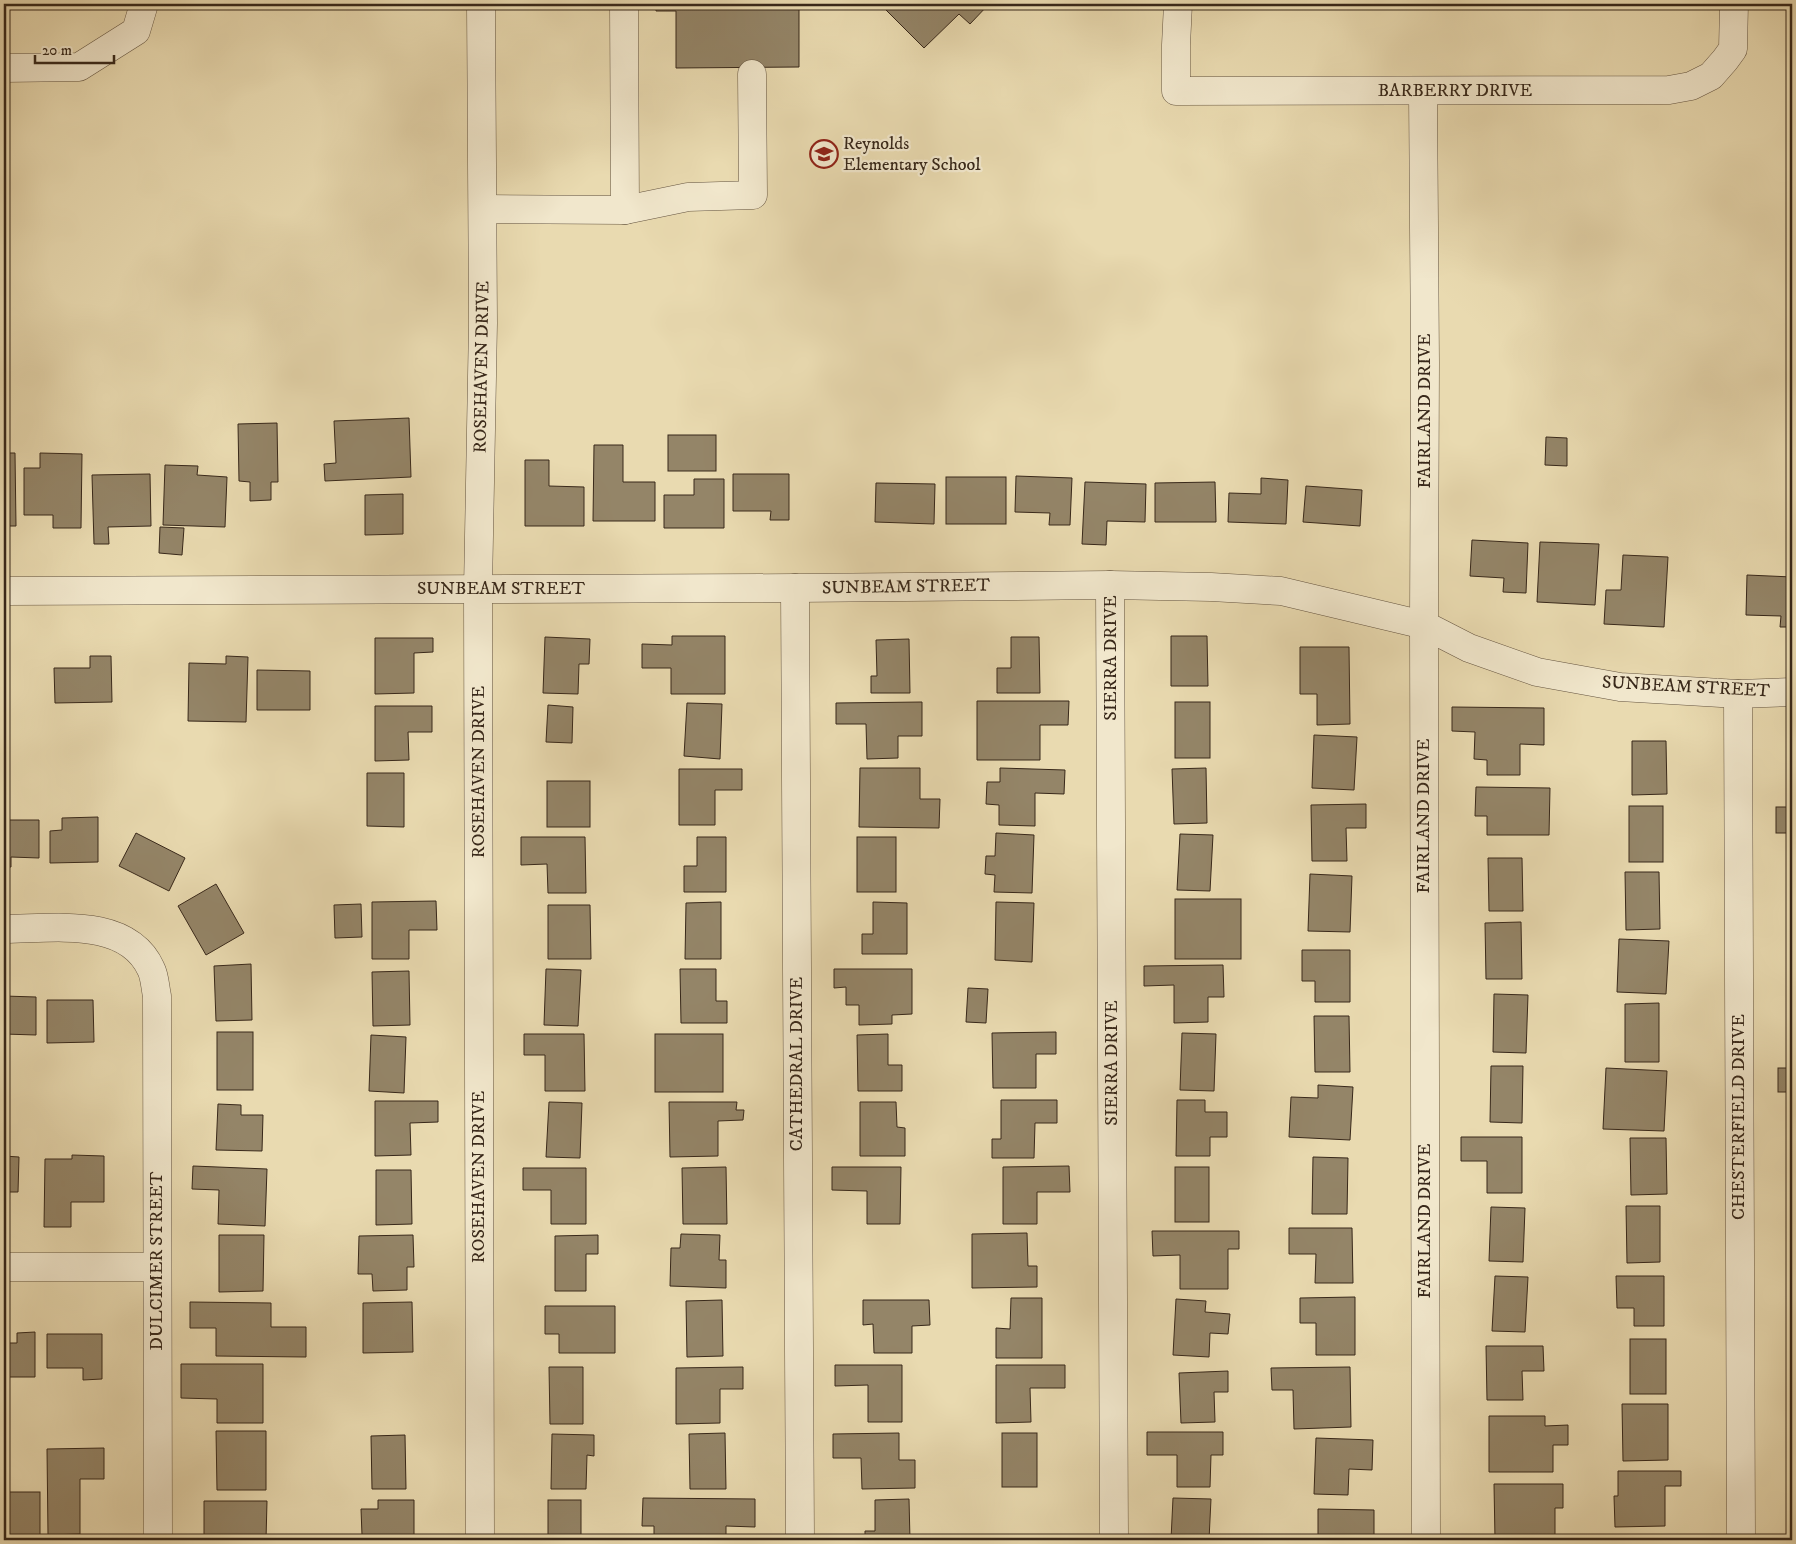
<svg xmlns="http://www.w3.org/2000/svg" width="1796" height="1544" viewBox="0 0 1796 1544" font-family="'IM FELL DW Pica',serif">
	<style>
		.building { fill: #948568; stroke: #38281a }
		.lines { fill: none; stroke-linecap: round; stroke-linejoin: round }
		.minor-casing { stroke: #645440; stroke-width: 29 }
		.minor { stroke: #f1e7cc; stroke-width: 28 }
		.labels { text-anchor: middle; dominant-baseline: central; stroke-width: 4.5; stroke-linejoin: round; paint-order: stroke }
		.street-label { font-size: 18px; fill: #38281a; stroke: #f1e7cc }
		.poi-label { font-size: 18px; fill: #38281a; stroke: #f1e7cc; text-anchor: start }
	</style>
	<rect width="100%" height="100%" fill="#e9dab0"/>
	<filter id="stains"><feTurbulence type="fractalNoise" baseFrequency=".004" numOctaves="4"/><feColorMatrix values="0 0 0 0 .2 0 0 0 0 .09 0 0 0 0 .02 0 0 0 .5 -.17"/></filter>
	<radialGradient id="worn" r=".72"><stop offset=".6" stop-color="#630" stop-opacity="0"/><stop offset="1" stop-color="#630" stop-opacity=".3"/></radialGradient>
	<g class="building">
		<polygon points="656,4 799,4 799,67 676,68 676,11 656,11"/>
		<polygon points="880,4 989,4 970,24 959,14 924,48"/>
		<polygon points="409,418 411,477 325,481 324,464 336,463 334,421"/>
		<polygon points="277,423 278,482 271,482 271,500 250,501 250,482 239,481 238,424"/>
		<rect x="668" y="435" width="48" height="36"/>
		<polygon points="1546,437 1567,438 1567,466 1545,465"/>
		<polygon points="594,445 623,445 623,482 655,482 655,521 593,521"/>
		<polygon points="4,453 15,453 16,526 4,526"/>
		<polygon points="40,453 82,454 81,528 53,528 53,515 24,515 24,468 40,468"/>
		<polygon points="525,460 549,460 549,486 584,487 584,526 525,526"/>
		<polygon points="165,465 198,466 197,475 227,477 225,527 163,525"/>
		<polygon points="150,474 151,526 108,527 109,544 94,544 92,475"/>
		<polygon points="733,474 789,474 789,520 770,520 771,511 733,511"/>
		<polygon points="1016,476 1072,478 1070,525 1049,525 1050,513 1015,512"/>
		<rect x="946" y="477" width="60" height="47"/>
		<polygon points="1261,478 1288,480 1286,524 1228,522 1229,493 1261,494"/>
		<polygon points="694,479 724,479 724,528 664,528 664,495 694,495"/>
		<polygon points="1085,482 1146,484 1145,522 1107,521 1106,545 1082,544"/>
		<polygon points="1215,482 1216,522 1155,522 1155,483"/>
		<polygon points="876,483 935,484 934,524 875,522"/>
		<polygon points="1306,486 1362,490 1360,526 1303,522"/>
		<polygon points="403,494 403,534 365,535 365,495"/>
		<polygon points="160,527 184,528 182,555 159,553"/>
		<polygon points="1472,540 1528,543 1526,593 1503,592 1504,578 1470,576"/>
		<polygon points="1540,542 1599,544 1595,605 1537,602"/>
		<polygon points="1623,555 1668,557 1664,627 1604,624 1606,590 1621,590"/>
		<polygon points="1747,575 1792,577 1792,627 1780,627 1781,616 1746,615"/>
		<polygon points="672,636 725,636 725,694 671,694 671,668 642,668 642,644 672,645"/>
		<polygon points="1171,636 1207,636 1208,686 1171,686"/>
		<polygon points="545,637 590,639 589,664 579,664 578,694 543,693"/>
		<polygon points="1011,637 1039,637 1040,693 997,693 997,668 1011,668"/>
		<polygon points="375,638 433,638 433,652 414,653 414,693 375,694"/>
		<polygon points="909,639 910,693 871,693 871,676 877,676 876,640"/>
		<polygon points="1300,647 1349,647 1350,724 1317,725 1317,694 1300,694"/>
		<polygon points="90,656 111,656 112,702 55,703 54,668 90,668"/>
		<polygon points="226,656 248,657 246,722 188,721 189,663 226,664"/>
		<polygon points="257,670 310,671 310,710 257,710"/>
		<polygon points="977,701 1069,701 1068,725 1040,725 1040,760 977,760"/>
		<polygon points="922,702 922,736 898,736 898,758 867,759 866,724 836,724 836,703"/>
		<rect x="1175" y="702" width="35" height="56"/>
		<polygon points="687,703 722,704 720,759 684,756"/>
		<polygon points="548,705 573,707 572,743 546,742"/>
		<polygon points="375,706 432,706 432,732 408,732 409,760 375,761"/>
		<polygon points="1452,707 1544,708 1544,745 1520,744 1520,775 1487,775 1487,760 1474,759 1475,732 1452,731"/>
		<polygon points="1314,735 1357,737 1354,790 1312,788"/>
		<polygon points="1632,741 1666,741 1667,794 1632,795"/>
		<polygon points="860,768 920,768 920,799 940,799 939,828 859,827"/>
		<polygon points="1000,768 1065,770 1064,794 1035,793 1035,826 999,825 999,805 986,804 987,782 1000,782"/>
		<polygon points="1206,768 1207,823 1174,824 1172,769"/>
		<polygon points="679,769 742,769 742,790 715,790 715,825 679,825"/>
		<polygon points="367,773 404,773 404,827 367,826"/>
		<rect x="547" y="781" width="43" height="46"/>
		<polygon points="1476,787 1550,788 1549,835 1487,835 1487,816 1475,816"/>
		<polygon points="1366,804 1366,828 1346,828 1347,861 1312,861 1311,805"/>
		<rect x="1629" y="806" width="34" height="56"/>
		<rect x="1776" y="807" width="16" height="26"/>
		<polygon points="98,817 98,862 50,863 50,831 62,830 62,818"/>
		<polygon points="4,820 39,820 39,858 11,857 11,867 4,867"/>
		<polygon points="136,833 185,858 169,891 119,866"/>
		<polygon points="996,833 1034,835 1032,893 994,892 995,875 985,874 986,856 995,856"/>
		<polygon points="1180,834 1213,835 1210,891 1177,890"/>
		<polygon points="521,837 585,837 586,893 548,893 547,864 521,865"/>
		<polygon points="697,837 726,837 726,892 684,892 684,866 697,866"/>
		<rect x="857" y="837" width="39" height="55"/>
		<polygon points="1488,858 1522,858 1523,911 1489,911"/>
		<polygon points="1625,872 1659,872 1660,929 1626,930"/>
		<polygon points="1310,874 1352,876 1350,932 1308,931"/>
		<polygon points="216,884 244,933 206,955 178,906"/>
		<rect x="1175" y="899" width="66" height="60"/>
		<polygon points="436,901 437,930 409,930 409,959 372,959 372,902"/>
		<polygon points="721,902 721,959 685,959 686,903"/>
		<polygon points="873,902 907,903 907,954 862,954 862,934 873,934"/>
		<polygon points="996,902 1034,903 1032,962 995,960"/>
		<polygon points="361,904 362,937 335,938 334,905"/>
		<polygon points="548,905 590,905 591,959 548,959"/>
		<polygon points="1521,922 1522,979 1486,979 1485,923"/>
		<polygon points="1619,939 1669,941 1666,994 1617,992"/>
		<polygon points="1302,950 1350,950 1350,1002 1315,1002 1315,981 1302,981"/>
		<polygon points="251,964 252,1020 216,1021 214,966"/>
		<polygon points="1223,965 1224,997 1208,997 1208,1022 1174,1023 1174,985 1144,986 1144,966"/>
		<polygon points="4,966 4,996 36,997 36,1035 4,1034"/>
		<polygon points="546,969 581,970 578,1026 544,1025"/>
		<polygon points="680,969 716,969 716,1001 727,1001 727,1023 681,1023"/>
		<polygon points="834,969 912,969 912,1014 892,1015 892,1024 859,1025 859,1005 846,1005 846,987 834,988"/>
		<polygon points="409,971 410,1025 373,1026 372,972"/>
		<polygon points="968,988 988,989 986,1023 966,1022"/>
		<polygon points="1494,994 1528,995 1526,1053 1493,1052"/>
		<polygon points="47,1000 93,1000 94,1042 47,1043"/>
		<polygon points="1659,1003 1659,1062 1625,1062 1625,1004"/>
		<polygon points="1314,1016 1349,1016 1350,1072 1315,1072"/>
		<rect x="217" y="1032" width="36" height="58"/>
		<polygon points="1056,1032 1056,1054 1036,1054 1036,1088 993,1088 992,1033"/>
		<polygon points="1182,1033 1216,1034 1214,1091 1180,1090"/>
		<polygon points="524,1034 584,1034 585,1091 545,1091 545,1055 524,1055"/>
		<rect x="655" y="1034" width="68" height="58"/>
		<polygon points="888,1034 888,1065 902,1065 902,1091 858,1091 857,1035"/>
		<polygon points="371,1035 406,1037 404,1093 369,1091"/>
		<polygon points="1491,1066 1523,1066 1522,1123 1490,1122"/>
		<polygon points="1606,1068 1667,1071 1664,1131 1603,1129"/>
		<rect x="1778" y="1068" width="14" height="24"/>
		<polygon points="1318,1085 1353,1087 1350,1140 1289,1137 1291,1097 1318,1098"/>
		<polygon points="1001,1100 1057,1100 1057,1123 1035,1123 1034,1158 992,1158 992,1139 1001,1139"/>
		<polygon points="1177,1100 1205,1100 1205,1112 1227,1112 1227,1137 1210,1137 1210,1156 1176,1156"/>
		<polygon points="375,1101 438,1101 438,1122 410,1123 411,1155 375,1156"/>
		<polygon points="549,1102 582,1103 580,1158 546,1157"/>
		<polygon points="669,1102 737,1102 736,1110 744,1110 743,1120 718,1121 718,1156 670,1157"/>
		<polygon points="860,1102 896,1102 897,1127 905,1128 905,1156 860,1156"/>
		<polygon points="218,1104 241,1105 241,1115 263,1115 262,1151 216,1150"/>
		<polygon points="1461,1137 1522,1137 1522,1193 1487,1193 1487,1161 1461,1161"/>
		<polygon points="1630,1138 1666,1138 1667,1194 1631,1195"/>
		<polygon points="72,1155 104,1156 104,1202 71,1202 71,1227 44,1227 45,1159 72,1159"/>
		<polygon points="4,1156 19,1157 18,1192 4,1192"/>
		<polygon points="1313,1157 1348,1158 1347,1214 1312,1214"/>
		<polygon points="193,1166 267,1169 265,1226 218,1224 219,1190 192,1189"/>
		<polygon points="1069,1166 1070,1192 1037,1192 1037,1224 1003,1224 1003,1167"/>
		<polygon points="726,1167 727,1224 683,1224 682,1168"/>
		<polygon points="832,1167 901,1167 900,1224 867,1224 867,1191 832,1190"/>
		<rect x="1175" y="1167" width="34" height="55"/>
		<polygon points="523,1168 586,1168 586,1224 551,1224 551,1190 523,1190"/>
		<polygon points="376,1170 411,1170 412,1224 376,1225"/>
		<polygon points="1626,1206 1660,1206 1660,1262 1627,1263"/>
		<polygon points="1491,1207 1525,1208 1523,1262 1489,1261"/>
		<polygon points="1289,1228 1352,1228 1353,1283 1315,1283 1316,1254 1289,1254"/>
		<polygon points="1152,1231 1239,1231 1239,1249 1228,1249 1228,1289 1180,1289 1180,1255 1153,1256"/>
		<polygon points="1027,1233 1028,1266 1037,1266 1037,1287 972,1288 972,1234"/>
		<polygon points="681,1234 720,1235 719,1260 726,1260 726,1288 670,1286 671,1248 680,1248"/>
		<polygon points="219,1235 264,1235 263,1291 219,1292"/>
		<polygon points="413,1235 414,1267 407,1267 407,1290 373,1291 372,1274 358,1274 359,1236"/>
		<polygon points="598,1235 598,1254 586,1254 586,1291 555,1291 555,1236"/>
		<polygon points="1495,1276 1528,1277 1525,1332 1492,1331"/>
		<polygon points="1616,1276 1664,1276 1664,1326 1634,1326 1634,1308 1617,1308"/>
		<polygon points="1355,1297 1355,1355 1316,1355 1316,1323 1300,1323 1300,1298"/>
		<polygon points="1011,1298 1042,1298 1042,1358 996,1358 996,1328 1010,1329"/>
		<polygon points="1176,1299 1206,1301 1205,1312 1230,1314 1228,1334 1210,1333 1209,1357 1173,1355"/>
		<polygon points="722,1300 723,1356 687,1357 686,1301"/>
		<polygon points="863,1300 929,1300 930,1325 912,1326 912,1353 874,1353 873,1324 863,1325"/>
		<polygon points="190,1302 271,1303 271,1327 306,1327 306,1357 216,1356 216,1328 190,1328"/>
		<polygon points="412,1302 413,1352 363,1353 363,1303"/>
		<polygon points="545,1306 615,1306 615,1353 559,1353 559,1334 545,1334"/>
		<polygon points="35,1332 35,1377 4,1377 4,1343 17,1343 17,1333"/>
		<polygon points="47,1334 102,1334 102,1379 83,1380 83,1368 47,1368"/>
		<rect x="1630" y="1339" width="36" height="55"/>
		<polygon points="1486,1346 1543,1346 1544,1371 1522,1371 1523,1400 1487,1400"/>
		<polygon points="181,1364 263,1364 263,1423 217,1423 217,1399 181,1398"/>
		<polygon points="835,1365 902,1365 902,1422 868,1422 868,1385 835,1386"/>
		<polygon points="996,1365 1065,1365 1065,1388 1030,1388 1031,1422 996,1423"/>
		<polygon points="549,1367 583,1367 583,1424 550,1424"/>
		<polygon points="743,1367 743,1389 720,1389 720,1423 676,1424 676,1368"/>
		<polygon points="1350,1367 1351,1427 1294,1429 1293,1390 1272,1390 1271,1368"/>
		<polygon points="1228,1371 1228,1392 1214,1392 1215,1422 1181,1423 1179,1373"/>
		<polygon points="1622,1404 1668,1404 1668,1460 1623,1461"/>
		<polygon points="1489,1416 1545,1416 1545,1426 1568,1425 1568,1445 1553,1445 1553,1472 1489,1472"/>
		<polygon points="216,1431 266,1431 266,1490 217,1490"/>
		<polygon points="1147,1432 1223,1432 1223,1455 1211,1455 1210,1487 1177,1487 1177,1455 1147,1455"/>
		<polygon points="725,1433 726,1489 690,1489 689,1434"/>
		<polygon points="899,1433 899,1460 915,1460 915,1488 862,1489 861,1458 833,1458 833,1434"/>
		<rect x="1002" y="1433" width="35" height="54"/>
		<polygon points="552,1434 594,1435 594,1456 587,1455 586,1489 551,1489"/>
		<polygon points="405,1435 406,1489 372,1489 371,1436"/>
		<polygon points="1316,1438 1373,1440 1372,1470 1349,1469 1348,1495 1314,1494"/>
		<polygon points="104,1448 104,1479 80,1479 80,1534 48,1535 47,1449"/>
		<polygon points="1618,1471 1681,1471 1681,1486 1665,1486 1665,1526 1615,1527 1614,1496 1618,1496"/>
		<polygon points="1494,1484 1563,1484 1563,1508 1555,1508 1555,1539 1495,1539"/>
		<rect x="4" y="1492" width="36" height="48"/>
		<polygon points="643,1498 755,1499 755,1527 726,1526 726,1540 654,1540 654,1526 642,1526"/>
		<polygon points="1173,1498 1211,1499 1209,1540 1171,1540"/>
		<polygon points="909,1499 910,1540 865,1540 865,1531 875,1531 875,1500"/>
		<polygon points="378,1500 414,1500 414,1540 380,1540 380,1535 362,1535 361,1509 378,1509"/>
		<rect x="548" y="1500" width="33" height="40"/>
		<polygon points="204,1501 267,1501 266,1540 216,1540 216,1538 204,1538"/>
		<polygon points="1318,1509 1374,1510 1374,1540 1318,1540"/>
		<rect x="1628" y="1538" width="36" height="2"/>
	</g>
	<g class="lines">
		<defs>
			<g id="minor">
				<polyline points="624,4 625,210"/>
				<polyline points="1178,4 1176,45 1176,91 1669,90 1691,86 1711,76 1725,60 1733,49 1734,4"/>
				<polyline points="4,68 79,67 136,31 144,4"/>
				<polyline points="1423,91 1425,362 1424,625 1426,1540"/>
				<polyline points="483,209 625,210 688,197 753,195 752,74"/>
				<polyline points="1110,585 1114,1540"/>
				<polyline points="795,588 800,1540"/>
				<polyline points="4,591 795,588 1110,585 1211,587 1281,591 1424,625 1469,648 1537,672 1620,687 1738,694 1792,692"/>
				<polyline points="1738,694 1741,1540"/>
				<path d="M4,929c48,0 123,-13 147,40 4,8 4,18 6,27l1,544"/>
				<polyline points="4,1267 156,1267"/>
				<polyline points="480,1540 478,589 483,323 481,4"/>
			</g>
		</defs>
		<use href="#minor" class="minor-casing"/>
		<use href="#minor" class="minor"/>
	</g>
	<defs>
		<symbol id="school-ring" viewBox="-11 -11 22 22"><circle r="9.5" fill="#f1e7cc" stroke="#8f2418" stroke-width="1.5"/><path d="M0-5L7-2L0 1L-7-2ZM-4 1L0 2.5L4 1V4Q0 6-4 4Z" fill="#8f2418"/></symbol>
	</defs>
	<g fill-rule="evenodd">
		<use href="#school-ring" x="808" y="138" width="32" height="32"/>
	</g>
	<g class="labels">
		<g class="street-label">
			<text x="1455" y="91">BARBERRY DRIVE</text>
			<text transform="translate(482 367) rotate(-89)">ROSEHAVEN DRIVE</text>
			<text transform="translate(1425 411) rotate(-90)">FAIRLAND DRIVE</text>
			<text transform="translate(906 587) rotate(-1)">SUNBEAM STREET</text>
			<text x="501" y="589">SUNBEAM STREET</text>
			<text transform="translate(1111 658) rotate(-90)">SIERRA DRIVE</text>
			<text transform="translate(1686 687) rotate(3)">SUNBEAM STREET</text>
			<text transform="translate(479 772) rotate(-90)">ROSEHAVEN DRIVE</text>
			<text transform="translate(1424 816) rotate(-90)">FAIRLAND DRIVE</text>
			<text transform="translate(1112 1063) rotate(-90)">SIERRA DRIVE</text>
			<text transform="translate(797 1064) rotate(-90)">CATHEDRAL DRIVE</text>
			<text transform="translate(1739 1117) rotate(-90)">CHESTERFIELD DRIVE</text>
			<text transform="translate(479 1177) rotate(-90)">ROSEHAVEN DRIVE</text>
			<text transform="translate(1425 1221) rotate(-90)">FAIRLAND DRIVE</text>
			<text transform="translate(157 1261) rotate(-90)">DULCIMER STREET</text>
		</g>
		<g class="poi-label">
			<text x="843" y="144">Reynolds<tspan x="843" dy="21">Elementary School</tspan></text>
		</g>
	</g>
	<rect width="1796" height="1544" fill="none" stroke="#e9dab0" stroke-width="20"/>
	<rect x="5" y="5" width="1786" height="1534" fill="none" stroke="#38281a" stroke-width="2.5"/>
	<rect x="10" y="10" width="1776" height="1524" fill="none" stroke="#38281a"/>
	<path d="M35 55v8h79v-8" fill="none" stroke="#38281a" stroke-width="2.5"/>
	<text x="42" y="55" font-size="15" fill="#38281a" stroke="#f1e7cc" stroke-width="4" paint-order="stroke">20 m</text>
	<rect width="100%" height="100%" filter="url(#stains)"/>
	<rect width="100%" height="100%" fill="url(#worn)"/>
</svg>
